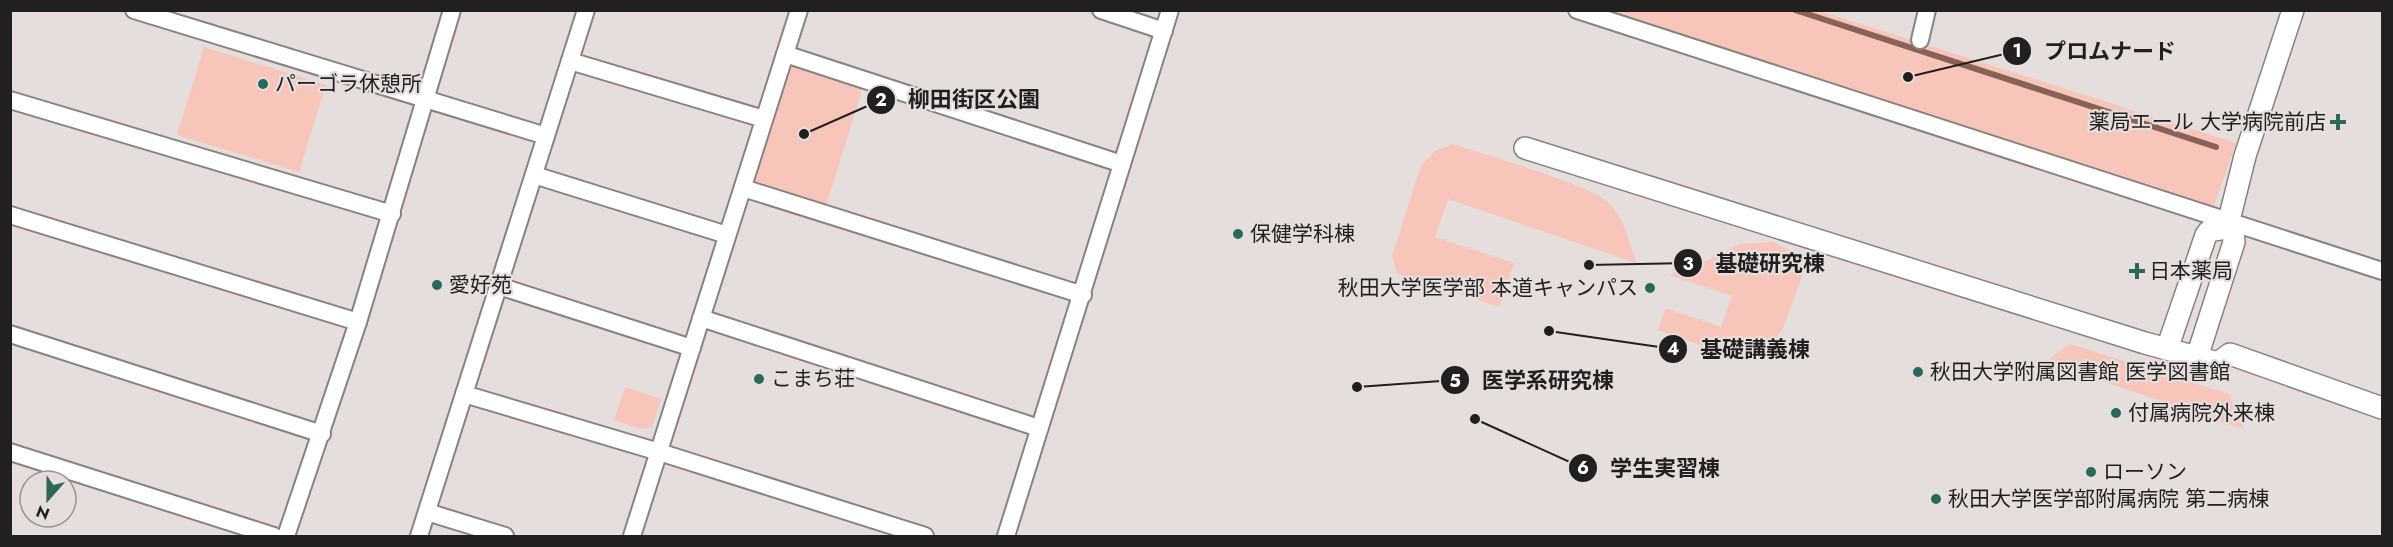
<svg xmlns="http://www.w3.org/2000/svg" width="2393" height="547" viewBox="0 0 2393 547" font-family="Jost,'Noto Sans JP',sans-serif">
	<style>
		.green { fill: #f7c5ba }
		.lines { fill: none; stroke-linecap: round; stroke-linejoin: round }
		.stream { stroke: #886259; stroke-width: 6 }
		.minor-casing { stroke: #888280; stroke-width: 20 }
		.tertiary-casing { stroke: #888280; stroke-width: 24 }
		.minor { stroke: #fff; stroke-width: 16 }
		.tertiary { stroke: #fff; stroke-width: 21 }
		.poi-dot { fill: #2a6957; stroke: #e5dedc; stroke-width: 2 }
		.labels { text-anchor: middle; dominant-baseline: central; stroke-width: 4.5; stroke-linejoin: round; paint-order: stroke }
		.poi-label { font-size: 21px; fill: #221f1f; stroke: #e5dedc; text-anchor: start }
		.leader { fill: none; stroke: #221f1f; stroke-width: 2 }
		.callout-dot { fill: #221f1f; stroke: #e5dedc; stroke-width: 2 }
		.mark-label { font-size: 18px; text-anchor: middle; font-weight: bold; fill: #fff }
		.callout-label { font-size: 22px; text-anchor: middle; font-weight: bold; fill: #221f1f; stroke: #e5dedc; stroke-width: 4.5; stroke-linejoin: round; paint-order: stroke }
	</style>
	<rect width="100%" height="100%" fill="#e5dedc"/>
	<g class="green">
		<polygon points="1574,11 1820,11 2236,143 2213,209"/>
		<polygon points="204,47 326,85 299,172 177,135"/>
		<polygon points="785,54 865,80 824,213 743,188"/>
		<path d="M1453,144c29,10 141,42 157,60 14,15 20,40 26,59l-188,-64 -13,38 79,26 -15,44 -102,-34 -5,-17 29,-91 14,-14z"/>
		<polygon points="1772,242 1797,254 1803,274 1782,331 1760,356 1736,358 1658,330 1665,308 1721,327 1732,296 1669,275 1702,263 1740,244"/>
		<polygon points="2070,344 2229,394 2244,429 2045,362"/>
		<polygon points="625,387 661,399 652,427 641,429 614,420"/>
	</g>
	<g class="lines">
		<polyline class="stream" points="1795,10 2216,147"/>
		<defs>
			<g id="minor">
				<polyline points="134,10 546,136"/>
				<polyline points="1101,10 1164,31"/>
				<polyline points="1577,10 2382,271"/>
				<polyline points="1920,40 1927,10"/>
				<polyline points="785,54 1122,164"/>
				<polyline points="570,61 764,119"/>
				<polyline points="10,100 392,214"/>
				<polyline points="534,175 727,235"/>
				<polyline points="743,188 1083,295"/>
				<polyline points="10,215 358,322"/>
				<polyline points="499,286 692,348"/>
				<polyline points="701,318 1039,428"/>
				<polyline points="10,334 322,434"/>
				<polyline points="464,394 659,452 925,536"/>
				<polyline points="10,452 274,536"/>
				<polyline points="427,512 505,536"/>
				<polyline points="286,536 358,322 452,10"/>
				<polyline points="419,536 586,10"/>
				<polyline points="632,536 799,10"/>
				<polyline points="1006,536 1170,10"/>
			</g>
			<g id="tertiary">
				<polyline points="1525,148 2145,343 2218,363 2230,354 2382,408"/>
				<polyline points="2167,349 2206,235 2209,231 2227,228"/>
				<polyline points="2197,357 2234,242 2233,231 2227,228 2245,156 2293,10"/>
			</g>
		</defs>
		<use href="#minor" class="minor-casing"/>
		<use href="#tertiary" class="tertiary-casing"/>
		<use href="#minor" class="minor"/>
		<use href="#tertiary" class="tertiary"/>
	</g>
	<g class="poi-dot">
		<circle cx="263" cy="84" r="6"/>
		<path d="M2335 113h6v6h6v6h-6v6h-6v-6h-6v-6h6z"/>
		<circle cx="1238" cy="234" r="6"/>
		<path d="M2134 262h6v6h6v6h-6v6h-6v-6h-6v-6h6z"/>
		<circle cx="437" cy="285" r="6"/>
		<circle cx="1650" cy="288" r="6"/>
		<circle cx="1918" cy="372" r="6"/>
		<circle cx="759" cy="379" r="6"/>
		<circle cx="2116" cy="413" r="6"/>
		<circle cx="2091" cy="472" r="6"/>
		<circle cx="1936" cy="499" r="6"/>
	</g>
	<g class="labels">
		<g class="poi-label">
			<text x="275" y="84">パーゴラ休憩所</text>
			<text x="2326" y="122" text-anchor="end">薬局エール 大学病院前店</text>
			<text x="1250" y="234">保健学科棟</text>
			<text x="2149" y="271">日本薬局</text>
			<text x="449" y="285">愛好苑</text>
			<text x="1638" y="288" text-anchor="end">秋田大学医学部 本道キャンパス</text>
			<text x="1930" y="372">秋田大学附属図書館 医学図書館</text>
			<text x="771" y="379">こまち荘</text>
			<text x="2128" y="413">付属病院外来棟</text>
			<text x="2103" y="472">ローソン</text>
			<text x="1948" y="499">秋田大学医学部附属病院 第二病棟</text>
		</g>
	</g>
	<path class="leader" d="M1908 77L2017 51M804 134L881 100M1589 265L1688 263M1549 331L1673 349M1357 387L1455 380M1475 419L1583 468"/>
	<g class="callout-dot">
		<circle cx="1908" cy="77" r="6"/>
		<circle cx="804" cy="134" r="6"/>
		<circle cx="1589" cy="265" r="6"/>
		<circle cx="1549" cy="331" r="6"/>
		<circle cx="1357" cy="387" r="6"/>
		<circle cx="1475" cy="419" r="6"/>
		<circle cx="2017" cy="51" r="15"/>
		<circle cx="881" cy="100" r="15"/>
		<circle cx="1688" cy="263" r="15"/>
		<circle cx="1673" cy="349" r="15"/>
		<circle cx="1455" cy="380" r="15"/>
		<circle cx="1583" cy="468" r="15"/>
	</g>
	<g class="mark-label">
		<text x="2017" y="57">1</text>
		<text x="881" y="106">2</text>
		<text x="1688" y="270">3</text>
		<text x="1673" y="355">4</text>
		<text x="1455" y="387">5</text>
		<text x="1583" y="474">6</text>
	</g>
	<g class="callout-label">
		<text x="2110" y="59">プロムナード</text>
		<text x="974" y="107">柳田街区公園</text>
		<text x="1770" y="271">基礎研究棟</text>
		<text x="1755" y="357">基礎講義棟</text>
		<text x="1548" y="388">医学系研究棟</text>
		<text x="1665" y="476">学生実習棟</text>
	</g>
	<rect width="2393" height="547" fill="none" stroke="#221f1f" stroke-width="24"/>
	<g transform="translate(48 499) rotate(201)"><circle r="28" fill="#e5dedc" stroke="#979290" stroke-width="1.5"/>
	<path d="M0-4.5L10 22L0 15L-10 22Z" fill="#2a6957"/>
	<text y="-9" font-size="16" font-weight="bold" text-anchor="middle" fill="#221f1f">N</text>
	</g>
</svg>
